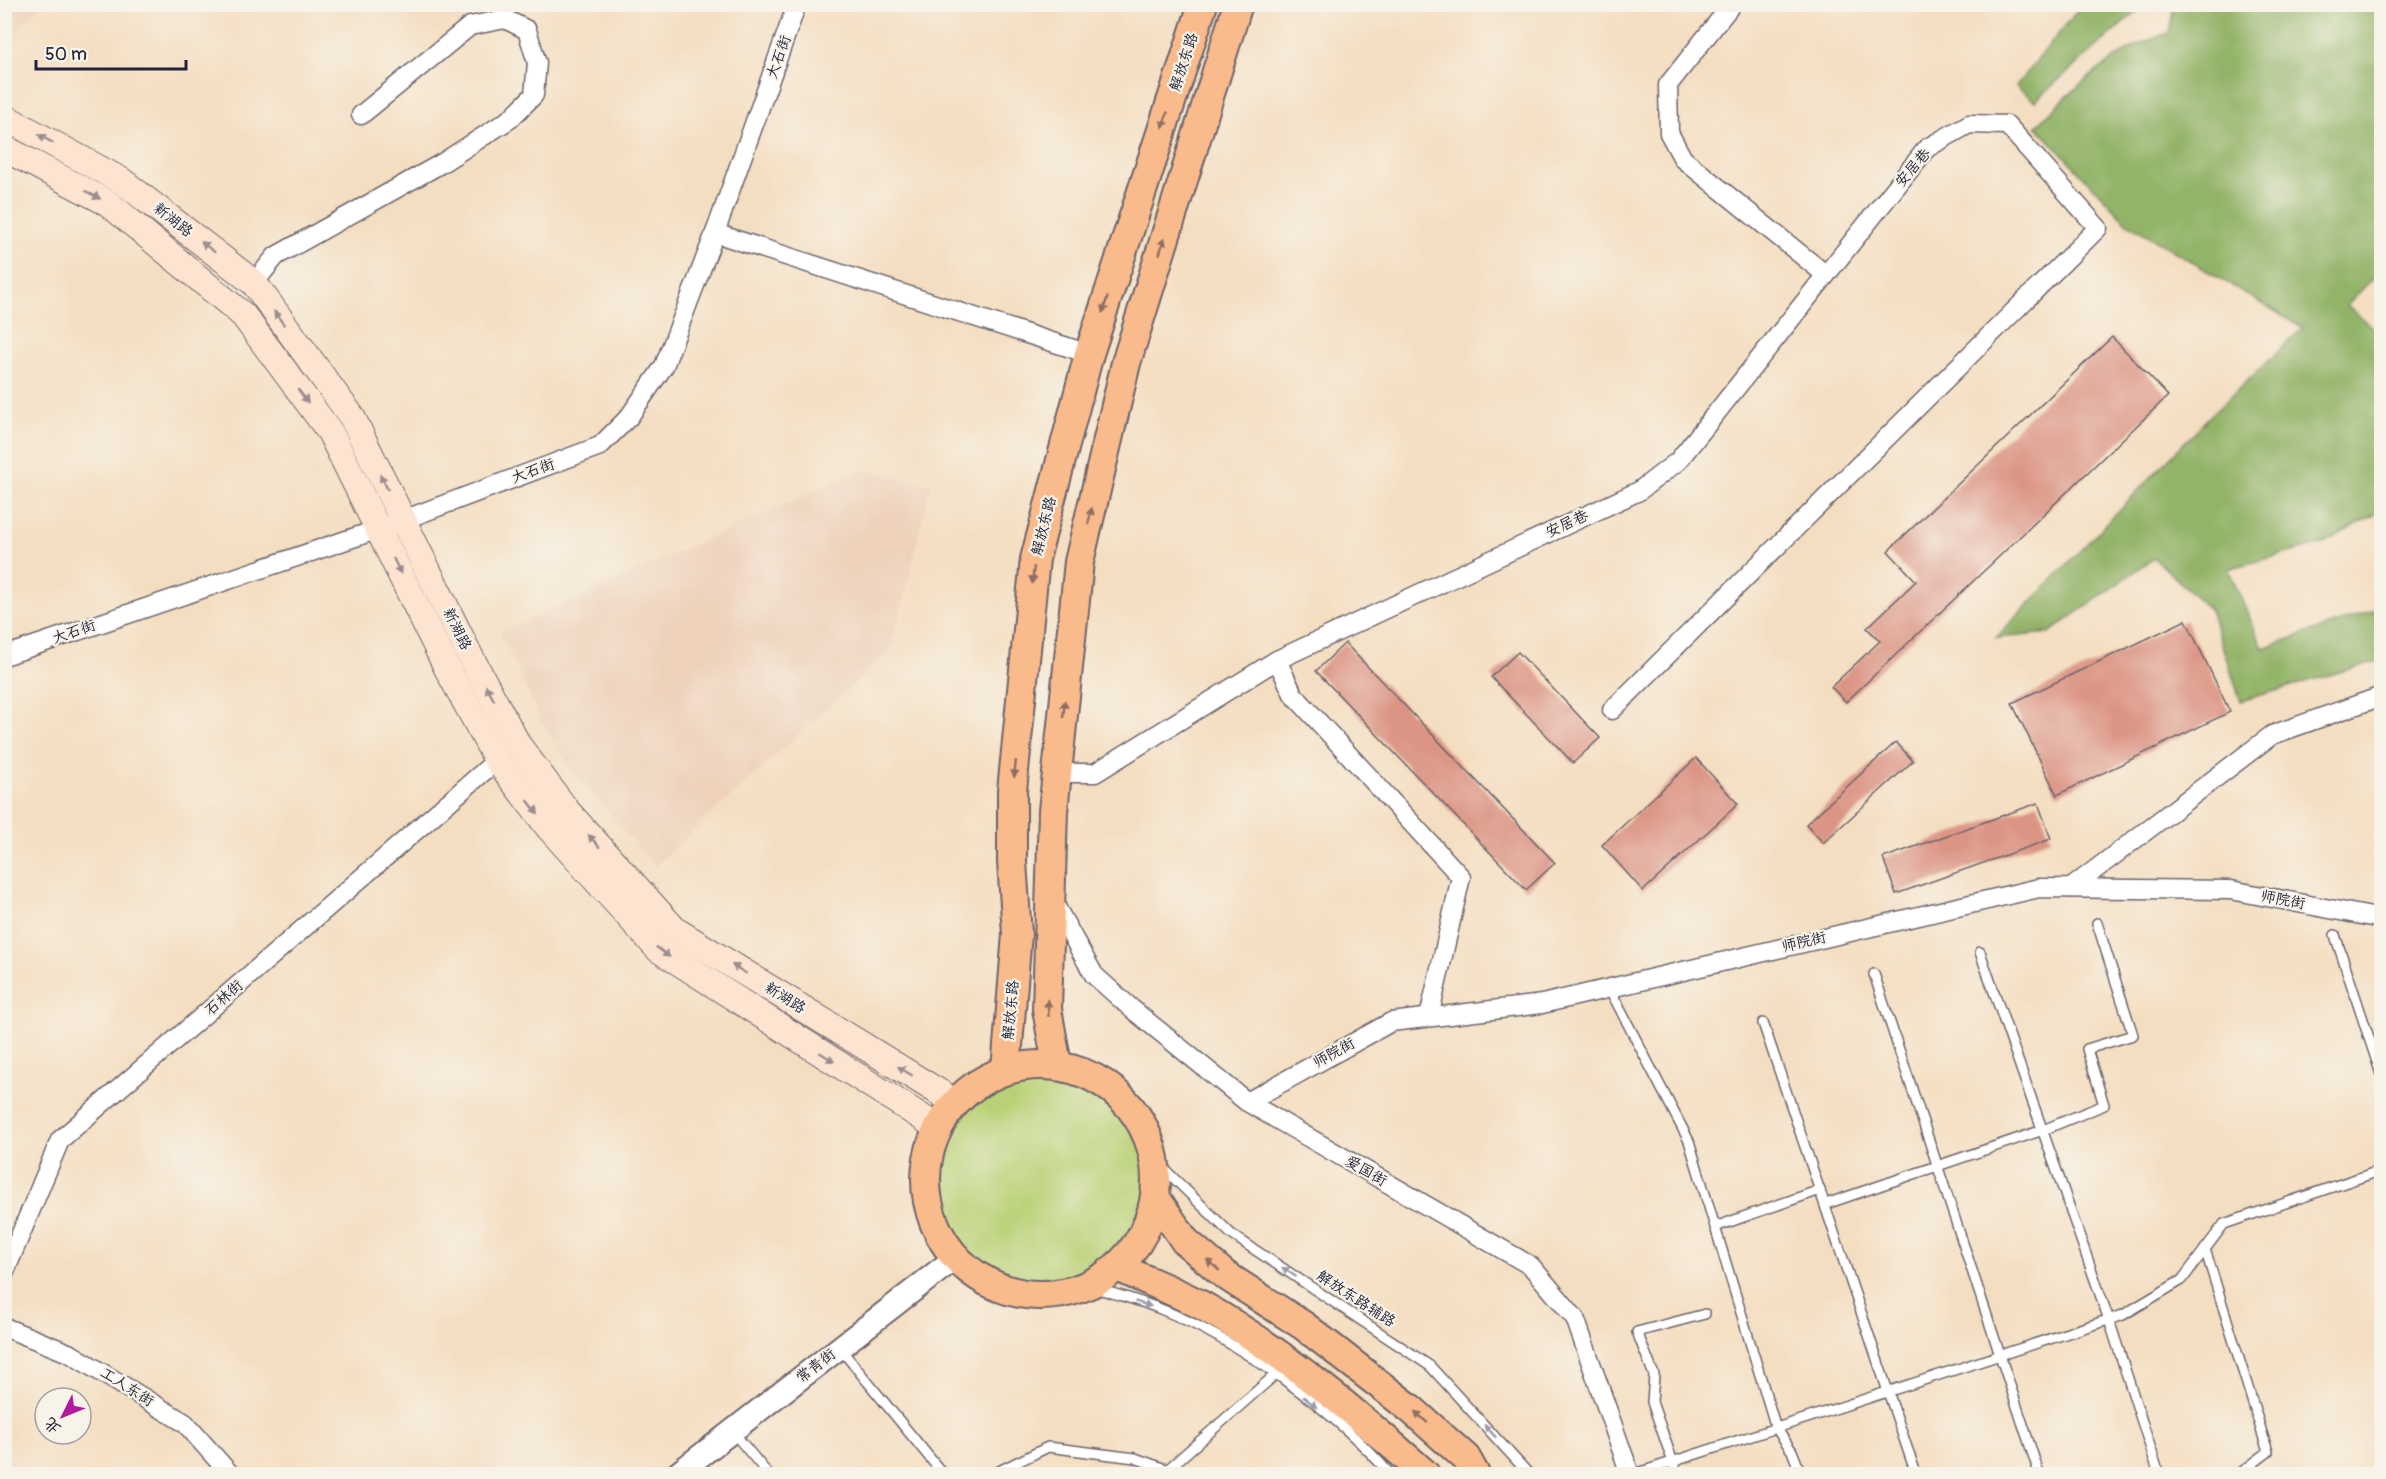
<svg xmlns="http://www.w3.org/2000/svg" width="2386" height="1479" viewBox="0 0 2386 1479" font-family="Pangolin,'LXGW WenKai TC',sans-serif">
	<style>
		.built { fill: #eed1ba }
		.green { fill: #b9d176; stroke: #6e7a58; stroke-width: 1.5 }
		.forest { fill: #92b367; stroke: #5a6a51; stroke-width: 1.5 }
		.building { fill: #dc9585 }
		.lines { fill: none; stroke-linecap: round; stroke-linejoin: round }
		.service-casing { stroke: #6c646a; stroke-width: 12 }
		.minor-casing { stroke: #6c646a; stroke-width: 21 }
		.tertiary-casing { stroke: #6c646a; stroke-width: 26 }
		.secondary-casing { stroke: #6c646a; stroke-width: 28 }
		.primary-casing { stroke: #6c646a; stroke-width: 32 }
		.service { stroke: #fff; stroke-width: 9 }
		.minor { stroke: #fff; stroke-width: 18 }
		.tertiary { stroke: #fff; stroke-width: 22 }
		.secondary { stroke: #fde4d1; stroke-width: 26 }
		.primary { stroke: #fabb8c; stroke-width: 28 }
		.oneway { fill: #8e6e64 }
		.oneway2 { fill: #9a8d8e }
		.oneway3 { fill: #9c9ca7 }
		.labels { text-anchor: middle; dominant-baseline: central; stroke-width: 4.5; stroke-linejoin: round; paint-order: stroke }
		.street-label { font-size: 15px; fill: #22223b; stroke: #f7f3e8 }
	</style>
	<rect width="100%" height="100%" fill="#f7f3e8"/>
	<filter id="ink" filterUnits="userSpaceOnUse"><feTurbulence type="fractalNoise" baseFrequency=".0167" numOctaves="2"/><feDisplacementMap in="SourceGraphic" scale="12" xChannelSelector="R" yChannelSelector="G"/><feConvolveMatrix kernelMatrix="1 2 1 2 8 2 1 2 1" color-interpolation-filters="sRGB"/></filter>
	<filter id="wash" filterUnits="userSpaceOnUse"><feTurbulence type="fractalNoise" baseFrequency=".008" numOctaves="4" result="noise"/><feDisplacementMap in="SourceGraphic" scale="24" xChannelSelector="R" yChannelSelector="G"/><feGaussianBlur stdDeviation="1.35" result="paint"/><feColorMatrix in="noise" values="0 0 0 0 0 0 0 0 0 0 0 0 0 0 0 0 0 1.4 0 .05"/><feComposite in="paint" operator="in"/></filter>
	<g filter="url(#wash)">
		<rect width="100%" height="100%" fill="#f4dec1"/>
		<g class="built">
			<polygon points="5,4 40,5 5,46 4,5"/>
			<polygon points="861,470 931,484 891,650 655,866 573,772 541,720 500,633"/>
		</g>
		<circle class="green" cx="1041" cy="1180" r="115"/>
		<g class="forest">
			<polygon points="2082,5 2144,5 2035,101 2016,86"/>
			<path d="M2174,5h207v265l-34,35 34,30v176l-59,33 -94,25 35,79 118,-40v52l-140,41 -31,-91 -56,-52 -105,75 -53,5 213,-221 94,-89 -176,-105 -91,-97c39,-38 80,-78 133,-93z"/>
		</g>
		<g id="blocks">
			<g class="building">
				<polygon points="2112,337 2168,396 1846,702 1831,687 1880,641 1867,628 1916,581 1888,551"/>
				<polygon points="2186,620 2230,712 2057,795 2012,703"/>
				<polygon points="1345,643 1555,863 1526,890 1316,671"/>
				<polygon points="1518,652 1600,738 1573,763 1491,677"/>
				<polygon points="1896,742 1913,761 1823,843 1806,824"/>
				<polygon points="1696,758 1738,804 1643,891 1602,845"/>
				<polygon points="2038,803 2051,839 1896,894 1883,858"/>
			</g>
		</g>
	</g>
	<g filter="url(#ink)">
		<use href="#blocks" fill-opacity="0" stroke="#6c646a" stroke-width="1.5"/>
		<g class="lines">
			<defs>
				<g id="service">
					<polyline points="2335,935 2382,1077"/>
					<polyline points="1980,952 2109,1320 2159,1474"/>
					<polyline points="1874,974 2039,1473"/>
					<polyline points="1609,988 1689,1141 1776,1428 1792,1451 1801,1474"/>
					<polyline points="1763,1023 1916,1474"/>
					<polyline points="1155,1160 1231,1234 1430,1366 1529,1474"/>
					<polyline points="1826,1204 2043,1130 2104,1105 2087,1049 2133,1035 2097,923"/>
					<polyline points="1715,1227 1820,1190"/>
					<polyline points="2205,1249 2268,1452 2239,1474"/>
					<path d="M1088,1286c23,7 47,13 70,22 79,31 176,102 232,166"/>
					<polyline points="839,1347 943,1474"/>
					<polyline points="733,1432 768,1474"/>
					<polyline points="1167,1470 1276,1374"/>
					<polyline points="993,1474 1048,1447 1135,1458 1179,1474"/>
					<polyline points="1635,1474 2123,1315 2182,1280 2224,1224 2382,1170"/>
					<polyline points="1677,1474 1652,1402 1654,1375 1637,1332 1705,1314"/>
				</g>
				<g id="minor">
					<polyline points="1732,4 1668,85 1669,133 1683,159 1826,275"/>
					<polyline points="715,233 1089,354"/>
					<polyline points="254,283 276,256 442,163 510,119 534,95 537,63 527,30 505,19 470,26 361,115"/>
					<polyline points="4,656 379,529 600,446 629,417 664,366 715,233 797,4"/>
					<polyline points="1277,660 1293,694 1461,877 1429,1017"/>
					<polyline points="1057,773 1095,773 1277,660 1639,491 1678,461 1927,148 1969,124 2007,125 2098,228 1612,710"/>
					<polyline points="2071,888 2272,735 2382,696"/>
					<polyline points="1052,900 1094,975 1132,1009 1247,1102 1531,1266 1575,1318 1630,1474"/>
					<polyline points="1247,1102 1391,1022 1542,1004 2039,888 2231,890 2382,919"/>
					<polyline points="4,1274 60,1140 497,760"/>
					<polyline points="4,1327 71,1354 185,1423 230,1474"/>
				</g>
				<polyline id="tertiary" points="677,1474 955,1258"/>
				<g id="secondary">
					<polyline points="4,117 122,181 254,283 352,417 471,658 518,745 568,812 675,930 955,1102"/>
					<polyline points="4,148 108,203 243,315 330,432 448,670 497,760 549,828 658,949 937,1127"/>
				</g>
				<g id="primary">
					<circle cx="1041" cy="1180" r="115"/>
					<polyline points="1057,1065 1047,1009 1053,811 1079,562 1126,363 1238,4"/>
					<polyline points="1006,1070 1017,934 1012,862 1012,791 1035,559 1089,354 1203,4"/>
					<polyline points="1155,1197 1185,1241 1225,1275 1304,1326 1411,1409 1466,1458 1475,1474"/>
					<path d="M1118,1267c27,13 57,24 83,38 78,43 158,110 224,169"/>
				</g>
			</defs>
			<use href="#service" class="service-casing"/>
			<use href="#minor" class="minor-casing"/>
			<use href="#tertiary" class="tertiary-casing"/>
			<use href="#secondary" class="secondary-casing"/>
			<use href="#primary" class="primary-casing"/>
			<use href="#service" class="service"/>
			<use href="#minor" class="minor"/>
			<use href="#tertiary" class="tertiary"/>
			<use href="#secondary" class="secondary"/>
			<use href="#primary" class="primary"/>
		</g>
		<defs><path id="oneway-solid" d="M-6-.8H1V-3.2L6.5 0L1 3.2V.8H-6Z" transform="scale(1.5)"/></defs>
		<g class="oneway">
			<use href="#oneway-solid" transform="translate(1165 120) rotate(108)"/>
			<use href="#oneway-solid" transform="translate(1162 246) rotate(-73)"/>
			<use href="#oneway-solid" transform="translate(1105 305) rotate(108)"/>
			<use href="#oneway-solid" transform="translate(1090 516) rotate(-77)"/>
			<use href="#oneway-solid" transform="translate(1033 575) rotate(96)"/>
			<use href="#oneway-solid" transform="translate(1064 709) rotate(-84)"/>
			<use href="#oneway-solid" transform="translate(1015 769) rotate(96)"/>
			<use href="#oneway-solid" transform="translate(1048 1008) rotate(-94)"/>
			<use href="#oneway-solid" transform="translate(1213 1265) rotate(-139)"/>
			<use href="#oneway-solid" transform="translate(1421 1417) rotate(-138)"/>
		</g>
		<g class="oneway2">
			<use href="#oneway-solid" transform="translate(46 139) rotate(-151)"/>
			<use href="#oneway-solid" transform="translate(93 195) rotate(28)"/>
			<use href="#oneway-solid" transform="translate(208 247) rotate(-142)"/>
			<use href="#oneway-solid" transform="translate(279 318) rotate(-126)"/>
			<use href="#oneway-solid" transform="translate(303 396) rotate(53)"/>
			<use href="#oneway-solid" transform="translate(384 482) rotate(-117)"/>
			<use href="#oneway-solid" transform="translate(397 566) rotate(64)"/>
			<use href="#oneway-solid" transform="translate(490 693) rotate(-119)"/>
			<use href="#oneway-solid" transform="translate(533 807) rotate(52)"/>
			<use href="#oneway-solid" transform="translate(594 841) rotate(-132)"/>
			<use href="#oneway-solid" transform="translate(663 952) rotate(36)"/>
			<use href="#oneway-solid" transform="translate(739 969) rotate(-148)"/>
			<use href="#oneway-solid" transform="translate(827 1057) rotate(32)"/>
			<use href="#oneway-solid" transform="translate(905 1071) rotate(-148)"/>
		</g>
		<g class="oneway3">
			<use href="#oneway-solid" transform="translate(1289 1272) rotate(-147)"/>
			<use href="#oneway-solid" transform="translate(1143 1304) rotate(17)"/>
			<use href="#oneway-solid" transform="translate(1310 1402) rotate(39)"/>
			<use href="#oneway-solid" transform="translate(1490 1431) rotate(-133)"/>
		</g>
	</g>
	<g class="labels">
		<g class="street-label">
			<text transform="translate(779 57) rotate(-70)">大石街</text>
			<text transform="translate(1184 62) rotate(-72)">解放东路</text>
			<text transform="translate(1913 168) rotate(-49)">安居巷</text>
			<text transform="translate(173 220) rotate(38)">新湖路</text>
			<text transform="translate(533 471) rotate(-20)">大石街</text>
			<text transform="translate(1567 524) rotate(-25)">安居巷</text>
			<text transform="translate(1044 526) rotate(-76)">解放东路</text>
			<text transform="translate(457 629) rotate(64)">新湖路</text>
			<text transform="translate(74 632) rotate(-19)">大石街</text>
			<text transform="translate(2283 900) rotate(11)">师院街</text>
			<text transform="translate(1804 942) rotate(-13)">师院街</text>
			<text transform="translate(224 998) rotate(-41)">石林街</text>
			<text transform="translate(785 998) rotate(32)">新湖路</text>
			<text transform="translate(1011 1010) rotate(-85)">解放东路</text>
			<text transform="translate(1334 1053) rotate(-29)">师院街</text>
			<text transform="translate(1366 1171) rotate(30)">爱国街</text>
			<text transform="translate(1356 1299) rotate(33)">解放东路辅路</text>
			<text transform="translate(816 1366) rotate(-38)">常青街</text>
			<text transform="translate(127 1387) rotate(32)">工人东街</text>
		</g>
	</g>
	<rect width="2386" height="1479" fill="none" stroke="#f7f3e8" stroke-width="24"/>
	<g transform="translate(63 1416) rotate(227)"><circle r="28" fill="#f7f3e8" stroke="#a29fa3" stroke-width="1.5"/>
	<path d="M0-4.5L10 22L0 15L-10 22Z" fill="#b5179e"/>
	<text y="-9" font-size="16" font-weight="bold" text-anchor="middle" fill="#22223b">北</text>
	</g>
	<path d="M36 60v9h150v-9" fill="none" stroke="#22223b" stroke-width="3"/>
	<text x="45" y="60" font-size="18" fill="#22223b" stroke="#f7f3e8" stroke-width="4.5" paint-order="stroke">50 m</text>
</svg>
